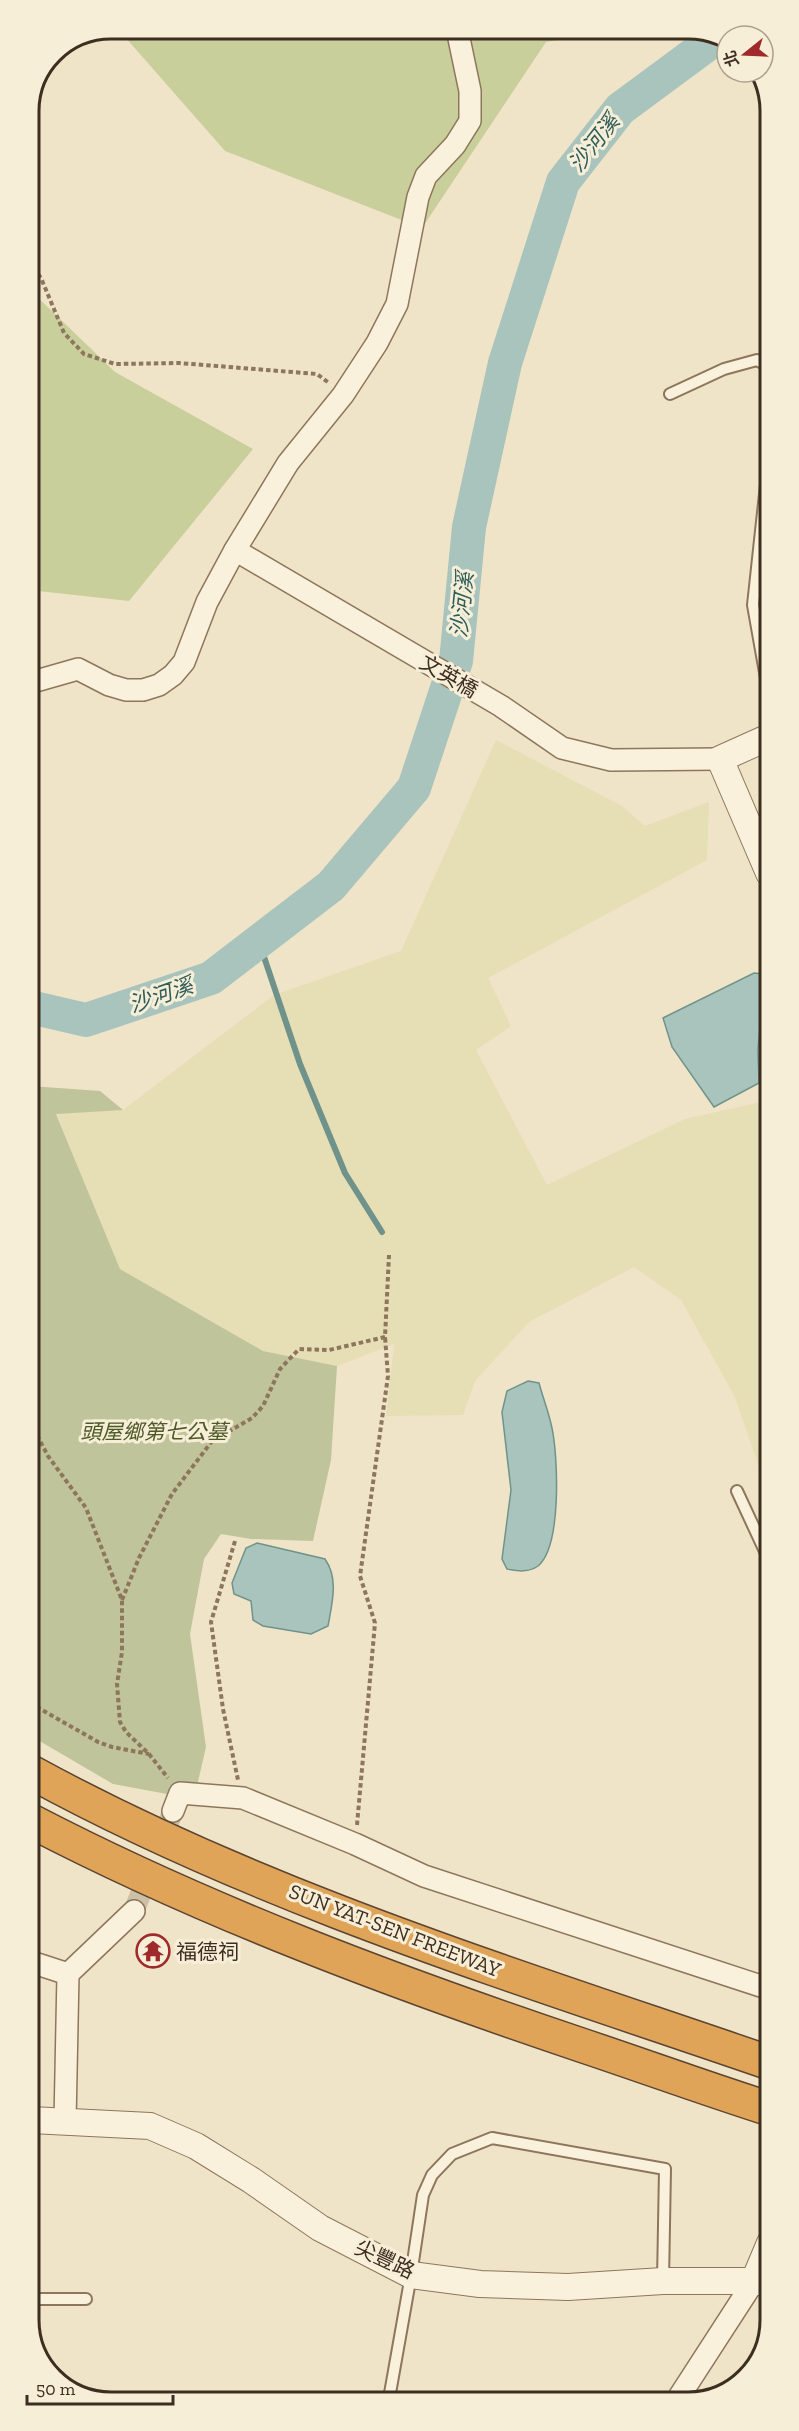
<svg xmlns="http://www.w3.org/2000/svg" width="799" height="2431" viewBox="0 0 799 2431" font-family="'Zilla Slab','Noto Sans TC',serif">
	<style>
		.farmland { fill: #e6deb5 }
		.green { fill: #c9cf9b }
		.cemetery { fill: #bfc49a }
		.water { fill: #a9c4bc; stroke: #6f938a; stroke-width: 1.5 }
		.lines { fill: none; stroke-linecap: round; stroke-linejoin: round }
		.stream { stroke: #6f938a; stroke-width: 6 }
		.river { stroke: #a9c4bc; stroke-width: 34 }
		.minor-tunnel { stroke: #ccc0a6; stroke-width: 21; stroke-dasharray: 21 10; stroke-linecap: butt }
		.service-casing { stroke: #8d765c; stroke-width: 14 }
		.minor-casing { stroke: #8d765c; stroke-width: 24 }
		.tertiary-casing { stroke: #8d765c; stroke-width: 28 }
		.motorway-casing { stroke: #5b4430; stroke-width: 36 }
		.path { stroke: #8d765c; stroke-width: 4; stroke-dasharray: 4.5 3; stroke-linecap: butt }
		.service { stroke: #faf1dc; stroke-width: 10 }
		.minor { stroke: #faf1dc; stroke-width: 21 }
		.tertiary { stroke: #faf1dc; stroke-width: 26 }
		.motorway { stroke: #e0a458; stroke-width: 33 }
		.labels { text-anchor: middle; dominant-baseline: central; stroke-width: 6; stroke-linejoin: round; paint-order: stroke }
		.street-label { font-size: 21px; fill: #3d2e20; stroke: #f7eed8 }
		.park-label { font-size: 21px; font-style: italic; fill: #4d5a26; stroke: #f7eed8 }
		.poi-label { font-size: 21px; fill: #3d2e20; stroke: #f7eed8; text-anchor: start }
		.water-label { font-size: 22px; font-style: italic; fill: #2f5d5a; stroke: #f7eed8 }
		.rim { fill: none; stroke: #3d2e20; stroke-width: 3 }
	</style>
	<rect width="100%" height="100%" fill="#f0e4c8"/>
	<polygon class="farmland" points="496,740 622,806 645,826 709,802 707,860 488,978 511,1026 476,1050 547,1185 685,1119 769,1100 769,1496 735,1397 681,1300 634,1267 529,1322 475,1381 463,1415 386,1416 394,1344 337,1366 263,1351 120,1269 56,1113 123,1110 274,995 401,951"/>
	<g class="green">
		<polygon points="118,29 627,29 546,42 422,228 225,151"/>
		<polygon points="29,289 115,372 253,449 129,601 29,590"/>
	</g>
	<polygon class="cemetery" points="30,1086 100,1091 123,1110 56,1114 120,1269 263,1351 337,1366 331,1460 313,1541 251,1539 221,1534 204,1559 190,1634 206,1747 194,1799 113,1784 31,1736"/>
	<g class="water">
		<polygon points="754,973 765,974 758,1049 759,1083 714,1107 672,1047 663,1018"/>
		<path d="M528,1381l11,2c4,15 10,30 13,45 6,29 10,118 -14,138 -10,7 -20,5 -31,3l-5,-10 9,-69 -9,-78 5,-21z"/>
		<path d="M257,1543l68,16c14,20 7,44 3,67l-17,8 -48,-8 -10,-6 -2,-19 -17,-7 -2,-11 14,-35z"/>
	</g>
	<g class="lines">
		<polyline class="stream" points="259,942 300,1064 345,1173 382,1232"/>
		<polyline class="river" points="30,1007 86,1020 211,978 331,886 414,788 456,661 469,527 505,363 563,182 620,109 712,41 727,43"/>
		<polyline class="minor-tunnel" points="134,1911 173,1811"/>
		<defs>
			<g id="service">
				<polyline points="670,394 724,369 757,360 768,366"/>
				<polyline points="768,466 753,605 769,695"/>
				<polyline points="737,1491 770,1562"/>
				<polyline points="31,2299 86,2299"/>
				<polyline points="386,2401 389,2399 411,2275 423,2195 432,2175 452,2154 492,2138 665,2169 663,2281"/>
			</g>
			<g id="minor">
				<polyline points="235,550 501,706 562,748 611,760 720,759"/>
				<polyline points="29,683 78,669 109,685 126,690 143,690 159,685 173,675 184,662 207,602 235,550 288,463 343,395 377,343 397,304 418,197 426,176 455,145 470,121 470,91 457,29"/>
				<polyline points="173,1811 180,1793 243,1798 355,1844 424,1876 770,1989"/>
				<polyline points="31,1962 68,1974"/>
				<polyline points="65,2122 68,1974 134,1911"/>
				<polyline points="677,2400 754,2281"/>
			</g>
			<g id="tertiary">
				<polyline points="769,737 720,759 769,873"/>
				<polyline points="31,2120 150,2126 196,2146 251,2180 320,2228 411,2275 480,2284 568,2287 663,2281 754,2281 770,2284"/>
				<polyline points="754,2281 770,2243"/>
			</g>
			<g id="motorway">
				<path d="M31,1772c232,127 489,205 739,291"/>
				<path d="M31,1821c175,91 363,161 550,224 63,21 126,44 189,64"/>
			</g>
		</defs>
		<use href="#service" class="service-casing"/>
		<use href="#minor" class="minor-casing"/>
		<use href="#tertiary" class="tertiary-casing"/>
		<use href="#motorway" class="motorway-casing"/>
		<g class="path">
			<polyline points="29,262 41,278 64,333 84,354 115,364 179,363 317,374 329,383"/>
			<polyline points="30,1422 48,1456 86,1508 122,1600 122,1652 117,1684 120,1722 126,1732 149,1754 168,1778"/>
			<polyline points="235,1541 211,1622 223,1709 238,1780"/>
			<polyline points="122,1600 139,1558 172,1494 212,1441 252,1418 263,1406 280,1369 299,1349 329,1350 385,1337 389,1255"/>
			<polyline points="30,1703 98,1742 112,1747 149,1754"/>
			<polyline points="357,1825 375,1623 360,1576 388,1376 385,1337"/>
		</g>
		<use href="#service" class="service"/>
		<use href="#minor" class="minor"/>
		<use href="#tertiary" class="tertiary"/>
		<use href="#motorway" class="motorway"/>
	</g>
	<defs>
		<symbol id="temple-ring" viewBox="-11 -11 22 22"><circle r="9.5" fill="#f7eed8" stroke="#9e2a2b" stroke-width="1.5"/><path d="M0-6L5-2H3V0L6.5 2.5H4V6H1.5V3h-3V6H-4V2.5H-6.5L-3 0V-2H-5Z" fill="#9e2a2b"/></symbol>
	</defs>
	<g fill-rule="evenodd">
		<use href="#temple-ring" x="134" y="1932" width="38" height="38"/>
	</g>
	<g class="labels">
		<g class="street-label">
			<text transform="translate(449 676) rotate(30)">文英橋</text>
			<text transform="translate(395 1930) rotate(21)">SUN YAT-SEN FREEWAY</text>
			<text transform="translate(385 2259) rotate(25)">尖豐路</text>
		</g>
		<g class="park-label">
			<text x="154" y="1431">頭屋鄉第七公墓</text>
		</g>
		<g class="poi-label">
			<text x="176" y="1951">福德祠</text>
		</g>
		<g class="water-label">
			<text transform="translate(594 143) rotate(-52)">沙河溪</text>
			<text transform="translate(462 605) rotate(-84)">沙河溪</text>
			<text transform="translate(161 995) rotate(-19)">沙河溪</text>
		</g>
	</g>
	<path d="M0 0H799V2431H0ZM111 39H688A72 72 0 0 1 760 111V2320A72 72 0 0 1 688 2392H111A72 72 0 0 1 39 2320V111A72 72 0 0 1 111 39Z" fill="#f7eed8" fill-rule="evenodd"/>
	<path class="rim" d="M111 39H688A72 72 0 0 1 760 111V2320A72 72 0 0 1 688 2392H111A72 72 0 0 1 39 2320V111A72 72 0 0 1 111 39Z"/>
	<g transform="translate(745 54) rotate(252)"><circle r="28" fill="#f7eed8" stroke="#ada18e" stroke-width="1.5"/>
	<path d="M0-4.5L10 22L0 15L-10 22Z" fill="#9e2a2b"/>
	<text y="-9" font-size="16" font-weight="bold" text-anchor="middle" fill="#3d2e20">北</text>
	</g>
	<path d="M27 2395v9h146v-9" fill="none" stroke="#3d2e20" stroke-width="3"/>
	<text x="36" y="2395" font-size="18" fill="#3d2e20" stroke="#f7eed8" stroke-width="4.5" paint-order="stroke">50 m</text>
</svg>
